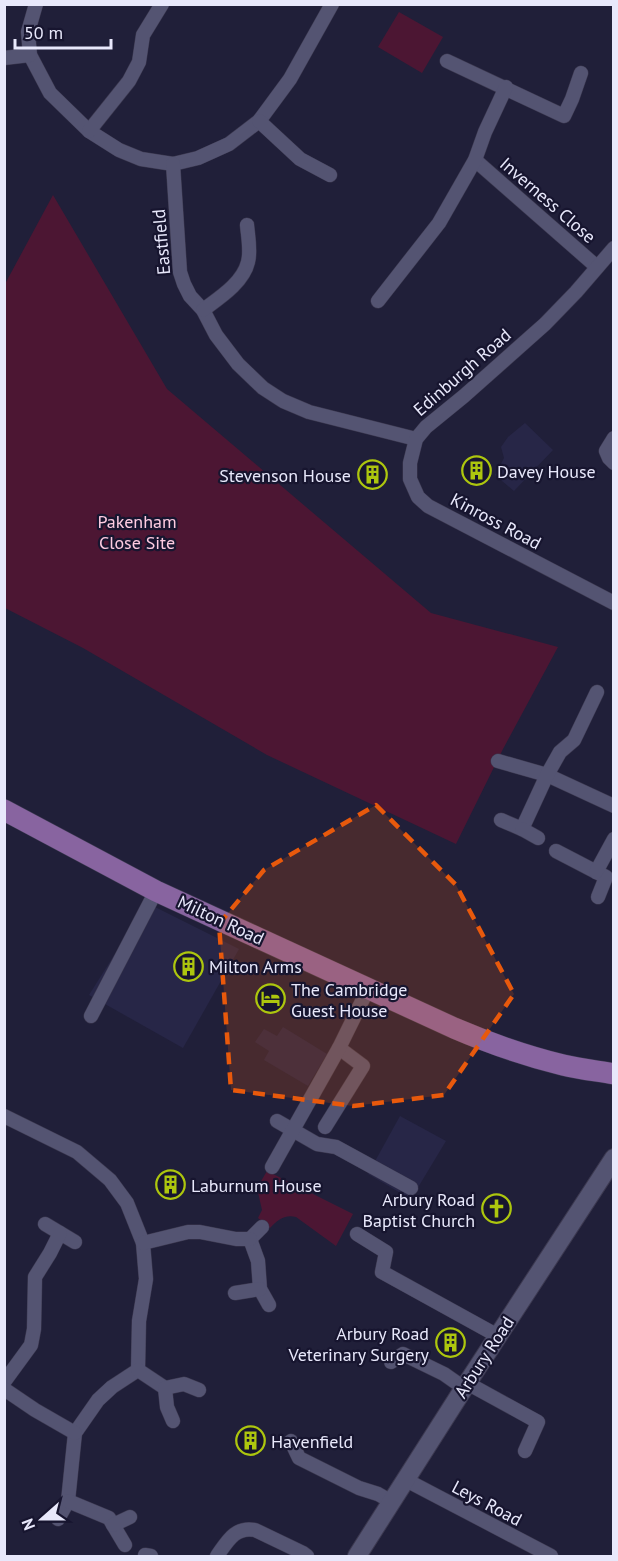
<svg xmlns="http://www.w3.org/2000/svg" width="618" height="1561" viewBox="0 0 618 1561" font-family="'PT Sans',sans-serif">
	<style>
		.built { fill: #272647 }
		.green { fill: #4c1633 }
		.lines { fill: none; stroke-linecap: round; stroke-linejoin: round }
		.street-casing { stroke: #3c3950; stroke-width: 15 }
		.secondary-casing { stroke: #3c3950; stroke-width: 20 }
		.primary-casing { stroke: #3c3950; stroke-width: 22 }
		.street { stroke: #545472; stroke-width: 14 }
		.secondary { stroke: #545472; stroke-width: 18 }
		.primary { stroke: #8864a0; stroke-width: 21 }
		.marked { fill: #e8590c; fill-opacity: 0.2; stroke: #e8590c; stroke-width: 4.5; stroke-dasharray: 12 8; stroke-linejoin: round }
		.labels { text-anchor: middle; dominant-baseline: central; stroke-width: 4.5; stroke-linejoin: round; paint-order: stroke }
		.street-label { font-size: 18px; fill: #e8e8fb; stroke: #17152f }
		.poi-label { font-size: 18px; fill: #e8e8fb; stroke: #17152f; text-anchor: start }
		.park-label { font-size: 18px; fill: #fecbe1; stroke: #17152f }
	</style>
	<rect width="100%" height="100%" fill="#201f39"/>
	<g class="built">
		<polygon points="525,423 553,450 514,491 495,475 504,458 501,447 508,437"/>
		<polygon points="147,903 239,949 183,1048 89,995"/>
		<polygon points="283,1027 327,1054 308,1086 264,1060 269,1051 255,1042 264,1029 277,1036"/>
		<polygon points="400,1116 446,1141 411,1199 368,1174"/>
	</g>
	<g class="green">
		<polygon points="399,12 443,37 422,73 378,47"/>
		<polygon points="53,195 167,389 431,613 558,647 503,749 456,844 267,755 83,648 5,608 5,284"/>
		<path d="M267,1171l86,43 -17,32 -40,-29c-11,-3 -19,3 -26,11l-12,-10 4,-8 -5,-22z"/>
	</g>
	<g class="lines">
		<defs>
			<g id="street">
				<polyline points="36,4 28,32 30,55 50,93 89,131 119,150 141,159 173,164 198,158 229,144 259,121 290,79 332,4"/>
				<polyline points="4,58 30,55"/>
				<polyline points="447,61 564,116 572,99 581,73"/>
				<polyline points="259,121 300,159 330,175"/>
				<polyline points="89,131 129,81 139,62 143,35 162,4"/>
				<polyline points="475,160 597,267"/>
				<polyline points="173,164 180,272 184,284 190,296 203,310 216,335 238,364 263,388 283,401 309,412 416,439"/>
				<polyline points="614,248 576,292 545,324 464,396 426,427 416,439 410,463 410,479 418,497 428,506 614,603"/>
				<polyline points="378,301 439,223 475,160 485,132 506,87"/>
				<path d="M203,310c16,-12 40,-27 45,-48 3,-11 0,-26 -1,-37"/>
				<polyline points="614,438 606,451 609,458 614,463"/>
				<polyline points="498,761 547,775 614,806"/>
				<polyline points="501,820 522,829 547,775 560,752 574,740 597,692"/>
				<polyline points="522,829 538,838"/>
				<polyline points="556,851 606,877 598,897"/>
				<polyline points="596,872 614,839"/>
				<polyline points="91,1016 156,891"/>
				<polyline points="4,1116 77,1152 110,1180 127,1203 143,1243 146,1279 139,1321 138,1370 112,1387 98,1400 75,1433 68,1501 58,1519"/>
				<polyline points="277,1121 317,1144 336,1147 411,1188"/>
				<polyline points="325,1127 363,1066 339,1048"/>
				<polyline points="272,1167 339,1048 368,989"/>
				<polyline points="262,1227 250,1239 258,1261 260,1289 269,1305"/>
				<polyline points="60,1233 75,1242"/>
				<polyline points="357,1234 386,1252 382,1272 498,1336"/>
				<polyline points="143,1243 188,1232 200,1232 236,1239 250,1239"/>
				<polyline points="235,1293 260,1289"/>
				<polyline points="391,1362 403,1354 444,1374 464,1388"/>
				<polyline points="138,1370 165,1388"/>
				<polyline points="4,1382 31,1345 34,1329 35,1277 50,1253 60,1233 45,1224"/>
				<polyline points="467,1383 538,1422 525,1451"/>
				<polyline points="4,1389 35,1410 75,1433"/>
				<polyline points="173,1421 167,1407 165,1388 184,1384 199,1390"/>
				<polyline points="291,1441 299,1458 359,1488 378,1494 392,1502"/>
				<polyline points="406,1480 551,1556"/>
				<polyline points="68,1501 109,1518 125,1545"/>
				<polyline points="113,1525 130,1517"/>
				<polyline points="145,1555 151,1556"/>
				<path d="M217,1556c10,-14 18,-30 38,-26l48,23 4,3"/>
			</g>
			<polyline id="secondary" points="357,1556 464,1388 614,1158"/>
			<path id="primary" d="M4,810l152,81 298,137c35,15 72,28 109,37 17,4 34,6 51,9"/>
		</defs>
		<use href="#street" class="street-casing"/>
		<use href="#secondary" class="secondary-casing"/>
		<use href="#primary" class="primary-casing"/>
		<use href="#street" class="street"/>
		<use href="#secondary" class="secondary"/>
		<use href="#primary" class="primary"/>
	</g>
	<path class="marked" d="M376,805l80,80 58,109 -70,101 -91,11 -122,-16 -12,-166 45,-54z"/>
	<defs>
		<symbol id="building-ring" viewBox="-11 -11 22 22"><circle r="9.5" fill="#17152f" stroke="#adc60e" stroke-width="1.5"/><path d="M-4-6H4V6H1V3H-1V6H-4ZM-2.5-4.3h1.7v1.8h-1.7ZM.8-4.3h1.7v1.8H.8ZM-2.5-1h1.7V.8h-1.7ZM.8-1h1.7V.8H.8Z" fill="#adc60e"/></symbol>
		<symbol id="hotel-ring" viewBox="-11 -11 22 22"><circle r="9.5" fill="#17152f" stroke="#adc60e" stroke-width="1.5"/><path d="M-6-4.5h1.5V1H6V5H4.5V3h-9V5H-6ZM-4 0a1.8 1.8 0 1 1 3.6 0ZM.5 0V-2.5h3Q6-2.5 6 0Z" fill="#adc60e"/></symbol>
		<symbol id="church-ring" viewBox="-11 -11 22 22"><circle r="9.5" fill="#17152f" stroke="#adc60e" stroke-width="1.5"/><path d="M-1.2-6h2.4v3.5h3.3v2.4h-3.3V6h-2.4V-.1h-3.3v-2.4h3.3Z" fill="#adc60e"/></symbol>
	</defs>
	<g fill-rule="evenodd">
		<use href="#building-ring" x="460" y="454" width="33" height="33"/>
		<use href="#building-ring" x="356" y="458" width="33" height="33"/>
		<use href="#building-ring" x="172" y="950" width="33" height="33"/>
		<use href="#hotel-ring" x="254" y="982" width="33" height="33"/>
		<use href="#building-ring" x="154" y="1168" width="33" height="33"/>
		<use href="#church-ring" x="480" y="1192" width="33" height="33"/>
		<use href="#building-ring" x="434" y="1326" width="33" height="33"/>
		<use href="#building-ring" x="234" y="1424" width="33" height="33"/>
	</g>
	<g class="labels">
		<g class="street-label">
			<text transform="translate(548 200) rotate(41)">Inverness Close</text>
			<text transform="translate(161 242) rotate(-95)">Eastfield</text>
			<text transform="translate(462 372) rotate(-41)">Edinburgh Road</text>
			<text transform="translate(496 521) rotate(28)">Kinross Road</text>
			<text transform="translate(221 920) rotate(25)">Milton Road</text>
			<text transform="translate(484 1357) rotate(-57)">Arbury Road</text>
			<text transform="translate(487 1503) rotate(28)">Leys Road</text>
		</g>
		<g class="poi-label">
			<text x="497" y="471">Davey House</text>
			<text x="351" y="475" text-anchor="end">Stevenson House</text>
			<text x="209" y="966">Milton Arms</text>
			<text x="291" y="989">The Cambridge<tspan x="291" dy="21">Guest House</tspan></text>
			<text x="191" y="1185">Laburnum House</text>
			<text x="475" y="1199" text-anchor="end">Arbury Road<tspan x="475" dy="21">Baptist Church</tspan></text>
			<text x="429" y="1333" text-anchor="end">Arbury Road<tspan x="429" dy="21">Veterinary Surgery</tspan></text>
			<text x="271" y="1441">Havenfield</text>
		</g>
		<g class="park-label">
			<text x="137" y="521">Pakenham<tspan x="137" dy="21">Close Site</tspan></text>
		</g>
	</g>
	<rect width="618" height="1561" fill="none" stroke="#e8e8fb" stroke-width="12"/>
	<g transform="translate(42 1519) rotate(249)" stroke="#17152f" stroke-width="4.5" paint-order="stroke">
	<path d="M0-4.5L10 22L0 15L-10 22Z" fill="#e8e8fb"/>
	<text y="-9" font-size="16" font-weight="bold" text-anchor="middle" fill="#e8e8fb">N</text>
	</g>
	<path d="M15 39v9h96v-9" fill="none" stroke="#e8e8fb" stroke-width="3"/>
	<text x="24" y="39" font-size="18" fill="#e8e8fb" stroke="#17152f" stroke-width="4.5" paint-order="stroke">50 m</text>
</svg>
